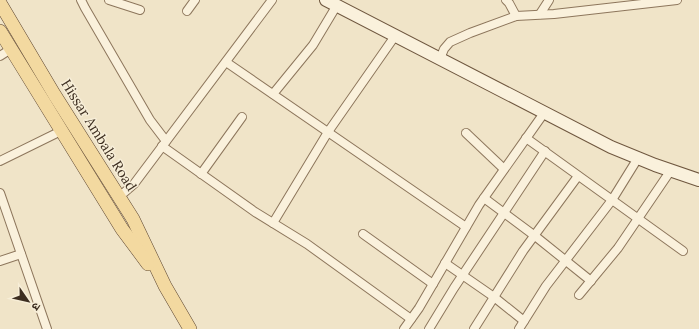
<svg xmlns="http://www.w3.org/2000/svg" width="699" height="329" viewBox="0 0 699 329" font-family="Lora,'Noto Sans Devanagari',serif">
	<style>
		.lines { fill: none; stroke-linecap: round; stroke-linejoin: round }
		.street-casing { stroke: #8d765c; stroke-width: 10 }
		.secondary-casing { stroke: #6f573f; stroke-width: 14 }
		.primary-casing { stroke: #5b4430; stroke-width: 14 }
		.street { stroke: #faf1dc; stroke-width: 8 }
		.secondary { stroke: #faf1dc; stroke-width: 12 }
		.primary { stroke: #f3d9a0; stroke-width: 13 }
		.labels { text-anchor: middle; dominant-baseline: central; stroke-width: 3; stroke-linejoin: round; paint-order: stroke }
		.street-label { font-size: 14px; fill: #3d2e20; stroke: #f7eed8 }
	</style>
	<rect width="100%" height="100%" fill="#f0e4c8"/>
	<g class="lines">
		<defs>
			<g id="street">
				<polyline points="81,0 85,8 150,120 166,141"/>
				<polyline points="109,0 140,10"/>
				<polyline points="506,0 509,3 516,16"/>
				<polyline points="187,11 195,0"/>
				<polyline points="540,14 549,0"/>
				<polyline points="0,56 11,49"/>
				<polyline points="440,59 444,49 450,42 470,33 516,16 554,14 677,0"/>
				<polyline points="226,62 466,227"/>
				<polyline points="273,94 313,45 337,5"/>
				<polyline points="466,133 504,169"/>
				<polyline points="526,138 683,251"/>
				<polyline points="162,146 255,212 307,244 411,319"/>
				<polyline points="0,161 61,131"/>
				<polyline points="201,174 242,117"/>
				<polyline points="0,193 47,329"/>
				<polyline points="119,197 134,184 272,0"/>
				<polyline points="484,198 535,236 591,281"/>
				<polyline points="273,223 328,132 395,36"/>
				<polyline points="363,234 433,284"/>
				<polyline points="0,261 21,254"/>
				<polyline points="445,263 494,297 524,321"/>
				<polyline points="579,295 618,248 671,170"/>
				<polyline points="404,329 419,308 479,205 544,113"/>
				<polyline points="429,329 454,288 545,151"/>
				<polyline points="474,329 523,251 578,176"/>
				<polyline points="519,329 546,286 612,200 638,158"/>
			</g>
			<polyline id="secondary" points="326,0 611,147 655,165 699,180"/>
			<g id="primary">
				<polyline points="0,3 54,94 133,219 165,286 190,329"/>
				<polyline points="0,31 122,229 148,264"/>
			</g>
		</defs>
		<use href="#street" class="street-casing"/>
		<use href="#secondary" class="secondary-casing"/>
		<use href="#primary" class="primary-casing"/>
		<use href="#street" class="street"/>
		<use href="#secondary" class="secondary"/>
		<use href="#primary" class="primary"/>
	</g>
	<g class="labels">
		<g class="street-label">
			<text transform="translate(99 135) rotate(58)">Hissar Ambala Road</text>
		</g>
	</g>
	<g transform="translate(28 301) rotate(124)" stroke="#f7eed8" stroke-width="3" paint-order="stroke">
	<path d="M0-3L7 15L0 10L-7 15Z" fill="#3d2e20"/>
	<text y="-6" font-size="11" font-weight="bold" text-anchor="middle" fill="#3d2e20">उ</text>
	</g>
</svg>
